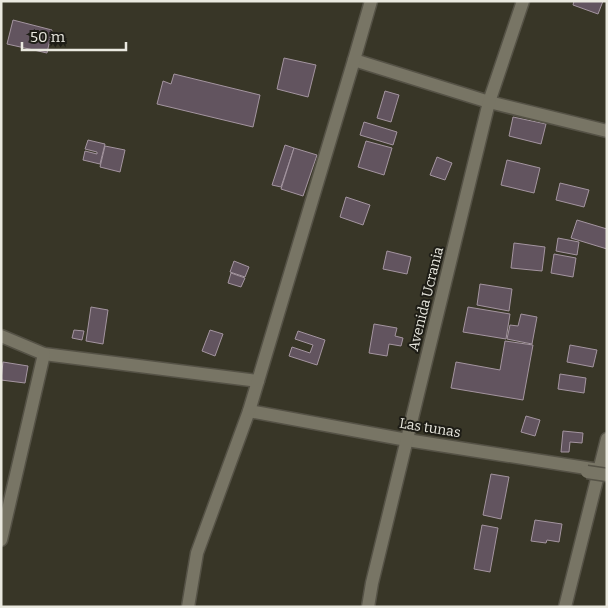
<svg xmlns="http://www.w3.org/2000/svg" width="608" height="608" viewBox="0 0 608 608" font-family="Bitter,serif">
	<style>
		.building { fill: #62545f; stroke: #a495a0 }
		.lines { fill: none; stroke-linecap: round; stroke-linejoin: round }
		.minor-casing { stroke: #555246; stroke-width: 15 }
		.minor { stroke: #787565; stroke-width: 12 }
		.minor-bridge-casing { stroke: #555246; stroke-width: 15; stroke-linecap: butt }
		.minor-bridge { stroke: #787565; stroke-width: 12 }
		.labels { text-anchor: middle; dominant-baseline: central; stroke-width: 4; stroke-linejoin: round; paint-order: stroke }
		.street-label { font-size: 14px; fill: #eae9e0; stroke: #1e1d16 }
	</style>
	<rect width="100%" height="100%" fill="#383627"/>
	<g class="building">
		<polygon points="574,1 603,1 598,14 573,5"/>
		<polygon points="13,20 52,30 47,53 7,44"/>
		<polygon points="284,58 316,65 308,97 277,89"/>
		<polygon points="174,74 260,95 253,127 157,104 163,81 171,84"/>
		<polygon points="385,91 399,95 391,122 377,118"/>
		<polygon points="513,117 546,124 541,144 509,136"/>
		<polygon points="364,122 397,132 393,145 360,135"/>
		<polygon points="88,140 105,144 100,164 83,160 85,151 97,154 97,152 85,149"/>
		<polygon points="366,141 392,148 384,175 358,167"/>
		<polygon points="285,145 294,148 281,187 272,185"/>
		<polygon points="105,146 125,150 120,172 100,167"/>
		<polygon points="294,148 317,155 303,196 281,189"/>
		<polygon points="437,157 452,163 445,180 430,175"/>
		<polygon points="507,160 540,168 534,193 501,185"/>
		<polygon points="560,183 589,190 584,207 556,200"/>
		<polygon points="346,197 370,205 363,225 340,217"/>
		<polygon points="577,220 607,229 607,249 571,238"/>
		<polygon points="558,238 579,242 577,255 556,251"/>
		<polygon points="514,243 545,247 542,271 511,268"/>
		<polygon points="387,251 411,257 407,274 383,269"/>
		<polygon points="554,254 576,258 573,277 551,273"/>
		<polygon points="234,261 249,267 245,277 230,272"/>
		<polygon points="231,273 245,278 241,287 228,283"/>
		<polygon points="480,284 512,289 509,311 477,305"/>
		<polygon points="91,307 108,310 103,344 86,341"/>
		<polygon points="468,307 510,314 506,339 463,332"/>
		<polygon points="521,314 537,317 532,344 507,339 510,325 518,326"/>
		<polygon points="374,324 397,328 395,336 403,338 401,346 389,344 387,356 369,353"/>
		<polygon points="74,330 84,331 82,340 72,338"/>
		<polygon points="210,330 223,334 215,356 202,351"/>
		<polygon points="298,331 325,340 317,365 289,356 292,347 310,353 313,345 295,339"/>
		<polygon points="505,341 533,345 523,400 451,388 456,362 500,370"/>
		<polygon points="570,345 597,350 593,367 567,362"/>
		<polygon points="3,362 28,366 25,383 1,380"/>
		<polygon points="560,374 586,378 584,393 558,389"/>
		<polygon points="526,416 540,420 535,436 521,432"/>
		<polygon points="563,431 583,433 582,443 570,442 569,452 561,452"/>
		<polygon points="491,474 509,477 501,519 483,515"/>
		<polygon points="535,520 562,524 559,542 547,540 546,543 531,541"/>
		<polygon points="482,525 498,528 490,572 474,569"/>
	</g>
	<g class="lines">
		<defs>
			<g id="minor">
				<polyline points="354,60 489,102 607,131"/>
				<polyline points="1,336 44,354 258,381"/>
				<polyline points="249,411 407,440 599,470"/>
				<polyline points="1,540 44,354"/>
				<polyline points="188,607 197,553 249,411 354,60 371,1"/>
				<polyline points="368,607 372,583 489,102 523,1"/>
				<polyline points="565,607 607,439"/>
			</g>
		</defs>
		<use href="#minor" class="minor-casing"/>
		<use href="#minor" class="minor"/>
		<defs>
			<polyline id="minor-bridge" points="587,472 607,475"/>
		</defs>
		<use href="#minor-bridge" class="minor-bridge-casing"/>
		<use href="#minor-bridge" class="minor-bridge"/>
	</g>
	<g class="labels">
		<g class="street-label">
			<text transform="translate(426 299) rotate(-76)">Avenida Ucrania</text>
			<text transform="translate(430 428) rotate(9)">Las tunas</text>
		</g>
	</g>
	<rect width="608" height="608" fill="none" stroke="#eae9e0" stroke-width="5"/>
	<path d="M22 42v8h104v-8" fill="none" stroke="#eae9e0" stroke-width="2.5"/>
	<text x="30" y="42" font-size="15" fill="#eae9e0" stroke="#1e1d16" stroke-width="4" paint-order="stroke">50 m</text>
</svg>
